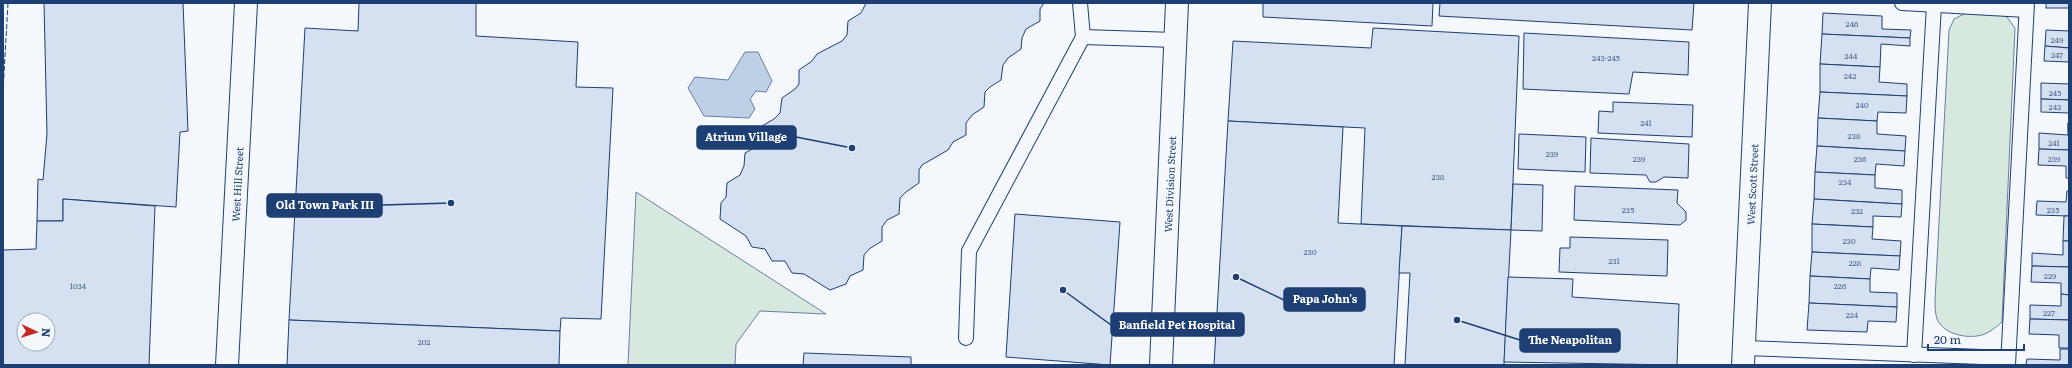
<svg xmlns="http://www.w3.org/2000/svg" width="2072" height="368" viewBox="0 0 2072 368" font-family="Literata,serif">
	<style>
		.green { fill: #d7e8df; stroke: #687fa3 }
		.water { fill: #bed0e5; stroke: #687fa3 }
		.building { fill: #d5e0f0; stroke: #1d3f73; fill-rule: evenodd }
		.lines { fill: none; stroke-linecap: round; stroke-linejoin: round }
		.service-casing { stroke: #1d3f73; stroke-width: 16 }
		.minor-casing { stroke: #1d3f73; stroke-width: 24 }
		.secondary-casing { stroke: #1d3f73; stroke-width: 24 }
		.service { stroke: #f4f7fb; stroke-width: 14 }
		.minor { stroke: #f4f7fb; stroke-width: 22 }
		.secondary { stroke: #f4f7fb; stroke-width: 22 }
		.fence { stroke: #1d3f73; stroke-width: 1; stroke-dasharray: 5 2; stroke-linecap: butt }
		.labels { text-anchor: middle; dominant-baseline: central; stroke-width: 3; stroke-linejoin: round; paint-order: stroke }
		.number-label { font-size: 8px; fill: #4b6792 }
		.street-label { font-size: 10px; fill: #1d3f73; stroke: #f4f7fb }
		.leader { fill: none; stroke: #1d3f73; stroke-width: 1.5 }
		.callout-dot { fill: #1d3f73; stroke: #f4f7fb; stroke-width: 1.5 }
		.callout { fill: #1d3f73; stroke: #1d3f73; stroke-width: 1.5 }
		.callout-label { font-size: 11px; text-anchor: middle; font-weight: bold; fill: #fff }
	</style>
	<rect width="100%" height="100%" fill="#f4f7fb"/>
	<g class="green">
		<path d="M1970,11l36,5 9,12 -13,294c-7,6 -15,13 -25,14 -14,2 -34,-3 -40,-17 -2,-6 -2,-13 -2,-19l14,-270 5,-11z"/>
		<polygon points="636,192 826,314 760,311 736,344 735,365 628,365"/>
	</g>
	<polygon class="water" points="745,52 758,52 772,81 766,92 756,91 750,99 755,109 749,118 704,116 688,88 695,77 728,80"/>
	<g class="building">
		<polygon points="44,3 183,3 188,131 180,132 176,207 63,199 63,221 37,221 38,179 43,180 47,134"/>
		<polygon points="359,3 476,3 476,36 578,42 576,87 613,88 601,319 561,318 560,331 289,320 305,28 358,31"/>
		<polygon points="866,3 1044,3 1040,9 1040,21 1026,29 1022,38 1021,49 1008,58 1003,65 1001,80 990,87 985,92 984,107 972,115 966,123 966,135 953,142 948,150 922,165 919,170 919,183 906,192 900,198 899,214 887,220 882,227 882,241 869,249 864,255 863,270 850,276 846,284 830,290 804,274 792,273 785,261 772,261 765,249 752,247 746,236 720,219 721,203 726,197 727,183 740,175 744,166 745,153 758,146 762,139 762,126 774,119 780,113 782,98 795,89 799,84 799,70 812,61 817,54 842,41 847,35 848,21 861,13"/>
		<polygon points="1263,3 1433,3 1432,26 1263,17"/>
		<polygon points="1440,3 1694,3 1692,30 1439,16"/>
		<rect x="2046" y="3" width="23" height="5"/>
		<polygon points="1823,13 1882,16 1882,29 1911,30 1910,38 1822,34"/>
		<polygon points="1373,28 1519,36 1511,230 1361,224 1365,128 1228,121 1233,41 1371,48"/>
		<polygon points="2046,30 2069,31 2069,48 2045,46"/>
		<polygon points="1524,33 1689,42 1688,75 1633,72 1629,94 1523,89"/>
		<polygon points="1822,34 1910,38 1910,46 1881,44 1880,67 1820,64"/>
		<polygon points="2045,46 2069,48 2069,62 2044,61"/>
		<polygon points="1820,64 1880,67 1879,82 1907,84 1907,96 1820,92"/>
		<polygon points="2041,83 2069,84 2069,100 2041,99"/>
		<polygon points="1820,92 1907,96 1906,113 1878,112 1877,121 1818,118"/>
		<polygon points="2041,99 2069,100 2069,124 2069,113 2041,112"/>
		<polygon points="1613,102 1693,105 1692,137 1598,133 1599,111 1613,112"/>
		<polygon points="1818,118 1877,121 1877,134 1906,136 1905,151 1817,146"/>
		<polygon points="1228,121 1343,127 1338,223 1402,226 1394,365 1214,365"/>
		<polygon points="2068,123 2069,150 2039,149 2039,133 2068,135"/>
		<polygon points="1519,134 1586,137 1585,172 1518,169"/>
		<polygon points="1591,138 1689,144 1688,178 1664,177 1656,182 1650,182 1646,175 1590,173"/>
		<polygon points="1817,146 1905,151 1904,166 1876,164 1875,175 1815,172"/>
		<polygon points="2039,149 2069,150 2069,178 2066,178 2066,166 2038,165"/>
		<polygon points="1815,172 1875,175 1875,188 1902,190 1902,204 1814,199"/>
		<polygon points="1513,184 1543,185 1542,231 1511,230"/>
		<polygon points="1575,186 1678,190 1677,203 1686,212 1686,220 1680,225 1574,220"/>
		<polygon points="2067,191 2069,191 2069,216 2036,215 2037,201 2066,202"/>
		<path d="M63,199l92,7 -6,159h-146v-115l33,-1 1,-28h26zM24,320h24v24h-24z"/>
		<polygon points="1814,199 1902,204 1901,217 1873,216 1873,227 1812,224"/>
		<polygon points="1015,214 1120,222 1110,365 1006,357"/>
		<polygon points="2064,216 2069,216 2069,241 2063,241"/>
		<polygon points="1812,224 1873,227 1872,239 1901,241 1900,256 1812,252"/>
		<polygon points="1402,226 1511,230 1504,365 1405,365 1410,273 1399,273"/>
		<polygon points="1570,237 1668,240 1667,276 1559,272 1560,248 1570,248"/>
		<polygon points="2063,241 2069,241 2069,267 2032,266 2032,253 2063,255"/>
		<polygon points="1812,252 1900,256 1899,270 1871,268 1870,279 1810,276"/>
		<polygon points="2032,266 2069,267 2069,295 2061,294 2061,283 2031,282"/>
		<polygon points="1810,276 1870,279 1870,292 1897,293 1897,307 1809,303"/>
		<polygon points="1508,277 1573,279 1572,297 1679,304 1677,365 1504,362"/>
		<polygon points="2061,294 2069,295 2069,320 2030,319 2030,305 2061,306"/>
		<polygon points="1809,303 1897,307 1896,322 1868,321 1867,332 1807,330"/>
		<polygon points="2030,319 2069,320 2069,348 2059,348 2059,335 2029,334"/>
		<polygon points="289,320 560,331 559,365 287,365"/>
		<polygon points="2060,349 2069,349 2069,365 2026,365 2027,359 2060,360"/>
		<polygon points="804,353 911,357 911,365 803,365"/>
	</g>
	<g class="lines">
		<defs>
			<g id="service">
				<polyline points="1080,3 1083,37 1175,40"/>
				<polyline points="1902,3 2026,10"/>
				<polyline points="966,338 969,251 1083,37"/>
				<polyline points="1744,348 2008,358"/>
				<polyline points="1914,355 1934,5"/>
				<polyline points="2008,365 2027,3"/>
			</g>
			<g id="minor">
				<path id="s1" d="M227,365l19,-362"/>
				<path id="s2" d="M1743,365l17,-362"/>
			</g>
			<g id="secondary">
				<path id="s3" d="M1161,365l16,-362"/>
			</g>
		</defs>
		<use href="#service" class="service-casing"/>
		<use href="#minor" class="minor-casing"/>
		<use href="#secondary" class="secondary-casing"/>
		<use href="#service" class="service"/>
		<use href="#minor" class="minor"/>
		<use href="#secondary" class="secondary"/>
		<polyline class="fence" points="3,92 8,3"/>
	</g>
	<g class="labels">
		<g class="number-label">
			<text x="1852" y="23">246</text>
			<text x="2057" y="39">249</text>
			<text x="2057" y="54">247</text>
			<text x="1851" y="55">244</text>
			<text x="1606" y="57">243-245</text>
			<text x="1850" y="75">242</text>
			<text x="2055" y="92">245</text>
			<text x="1862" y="104">240</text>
			<text x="2055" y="106">243</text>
			<text x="1646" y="122">241</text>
			<text x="1854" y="135">238</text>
			<text x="2054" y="142">241</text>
			<text x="1552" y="153">239</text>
			<text x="1639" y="158">239</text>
			<text x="1860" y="158">236</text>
			<text x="2054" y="158">239</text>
			<text x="1438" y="176">238</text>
			<text x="1845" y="181">234</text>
			<text x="1628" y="209">235</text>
			<text x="2053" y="209">235</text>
			<text x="1857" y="210">232</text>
			<text x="1849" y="240">230</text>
			<text x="1310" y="251">230</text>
			<text x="1614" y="260">231</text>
			<text x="1855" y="262">228</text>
			<text x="2050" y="275">229</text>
			<text x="78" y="285">1034</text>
			<text x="1840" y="285">226</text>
			<text x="2049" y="312">227</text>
			<text x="1852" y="314">224</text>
			<text x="424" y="341">202</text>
		</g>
		<g class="street-label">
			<text stroke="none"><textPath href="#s1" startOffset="181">West Hill Street</textPath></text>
			<text stroke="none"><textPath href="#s3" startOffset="181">West Division Street</textPath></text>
			<text stroke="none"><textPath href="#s2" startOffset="181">West Scott Street</textPath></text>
		</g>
	</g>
	<path class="leader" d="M852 148L796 137M451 203L382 205M1236 277L1284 300M1063 290L1111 325M1457 320L1520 340"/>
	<g class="callout-dot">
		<circle cx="852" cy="148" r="4"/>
		<circle cx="451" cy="203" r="4"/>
		<circle cx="1236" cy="277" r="4"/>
		<circle cx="1063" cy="290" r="4"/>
		<circle cx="1457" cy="320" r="4"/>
	</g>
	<g class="callout">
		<rect x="697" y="126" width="99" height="23" rx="4"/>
		<rect x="267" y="194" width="115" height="23" rx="4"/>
		<rect x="1284" y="288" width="81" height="23" rx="4"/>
		<rect x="1111" y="313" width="133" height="23" rx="4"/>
		<rect x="1520" y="329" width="100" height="23" rx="4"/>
	</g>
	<g class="callout-label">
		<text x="746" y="141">Atrium Village</text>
		<text x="325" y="209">Old Town Park III</text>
		<text x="1325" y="303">Papa John's</text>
		<text x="1177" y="329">Banfield Pet Hospital</text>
		<text x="1570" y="344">The Neapolitan</text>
	</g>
	<rect width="2072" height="368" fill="none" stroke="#1d3f73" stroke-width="8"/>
	<g transform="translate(36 332) rotate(94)"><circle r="19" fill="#f4f7fb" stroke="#9eadc5"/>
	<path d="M0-3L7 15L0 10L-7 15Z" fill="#c62828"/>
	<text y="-6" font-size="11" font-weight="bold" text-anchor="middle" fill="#1d3f73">N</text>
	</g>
	<path d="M1928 344v6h96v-6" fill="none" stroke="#1d3f73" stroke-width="2"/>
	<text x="1934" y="344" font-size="12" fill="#1d3f73" stroke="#f4f7fb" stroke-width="3" paint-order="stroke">20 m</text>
</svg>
